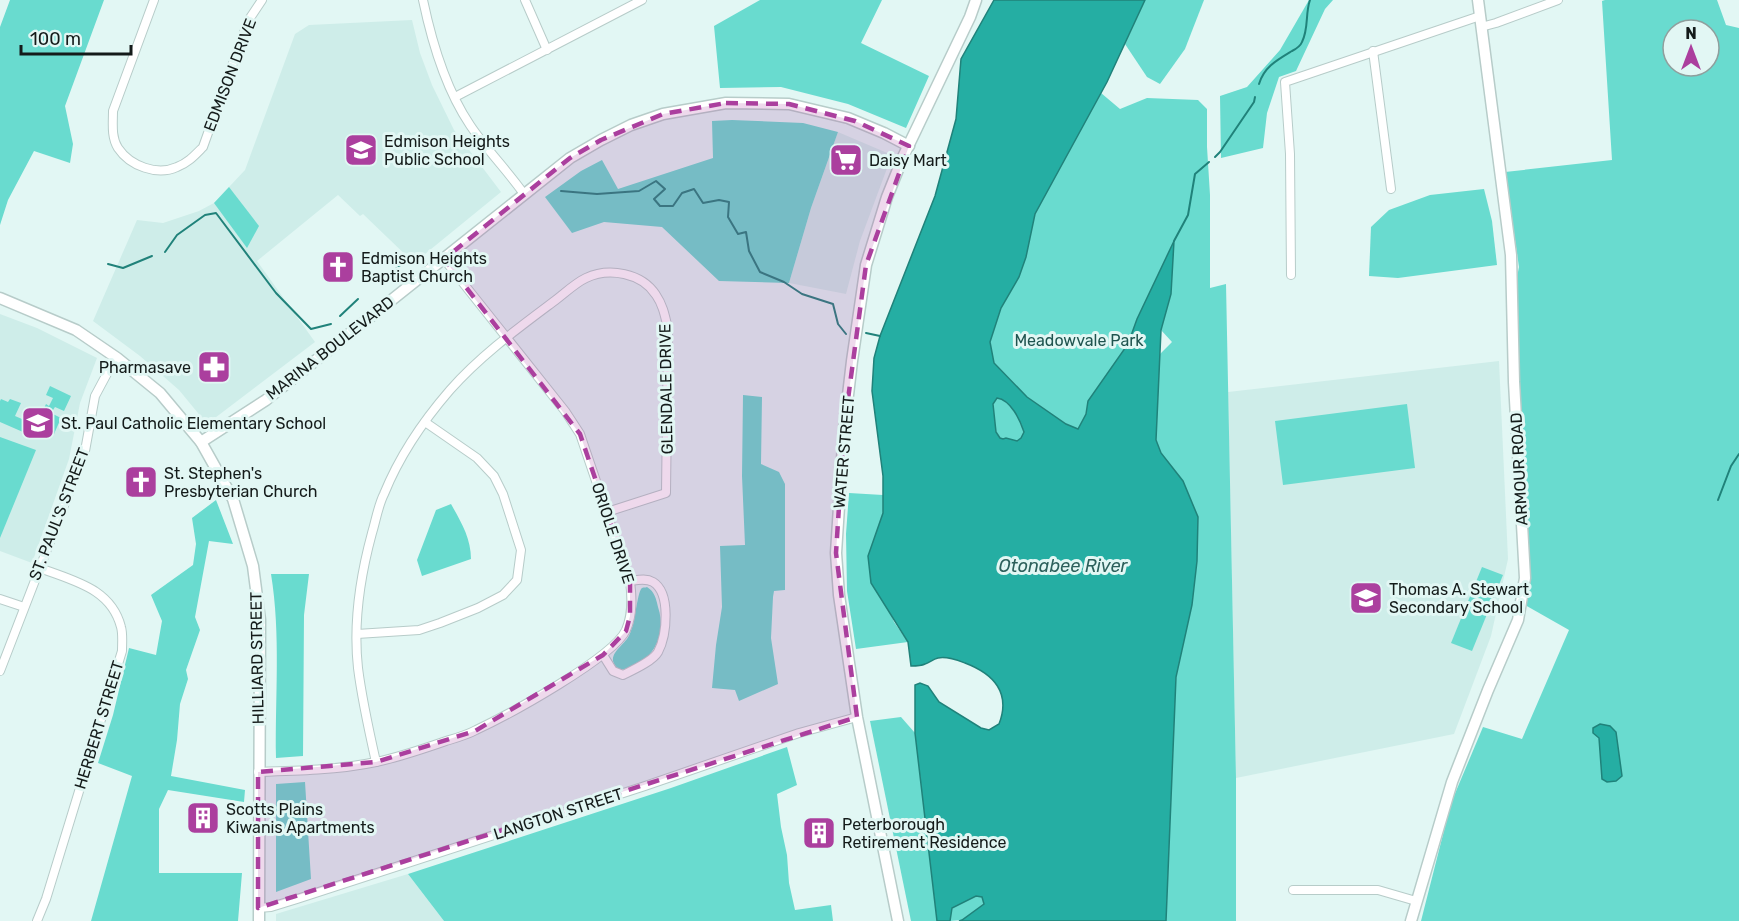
<svg xmlns="http://www.w3.org/2000/svg" width="1739" height="921" viewBox="0 0 1739 921" font-family="Rubik,sans-serif">
	<style>
		.built { fill: #ceede9 }
		.green { fill: #69dbcf; fill-rule: evenodd }
		.water { fill: #25aea3; stroke: #20827a; stroke-width: 1.5; fill-rule: evenodd }
		.lines { fill: none; stroke-linecap: round; stroke-linejoin: round }
		.stream { stroke: #20827a; stroke-width: 2 }
		.street-casing { stroke: #b7ccc9; stroke-width: 10 }
		.secondary-casing { stroke: #b7ccc9; stroke-width: 13 }
		.street { stroke: #fff; stroke-width: 8 }
		.secondary { stroke: #fff; stroke-width: 10 }
		.marked { fill: #ab3f9e; fill-opacity: 0.2; stroke: #ab3f9e; stroke-width: 4.5; stroke-dasharray: 12 8; stroke-linejoin: round }
		.labels { text-anchor: middle; dominant-baseline: central; stroke-width: 6; stroke-linejoin: round; paint-order: stroke }
		.street-label { font-size: 16px; fill: #141b1a; stroke: #e2f7f4 }
		.poi-label { font-size: 16px; fill: #141b1a; stroke: #e2f7f4; text-anchor: start }
		.park-label { font-size: 16px; fill: #1f544f; stroke: #e2f7f4 }
		.water-label { font-size: 18px; font-style: italic; fill: #2c605b; stroke: #e2f7f4 }
	</style>
	<rect width="100%" height="100%" fill="#e2f7f4"/>
	<g class="built">
		<polygon points="412,20 420,53 432,85 454,130 501,192 414,263 363,214 360,216 338,195 257,261 315,342 207,424 179,390 140,356 93,321 137,220 163,223 199,211 214,203 245,170 295,34 309,25"/>
		<polygon points="838,132 892,155 860,241 846,294 789,283 811,208"/>
		<polygon points="0,314 37,328 97,358 80,403 69,459 32,563 0,551"/>
		<polygon points="1499,361 1508,559 1491,636 1454,734 1236,778 1228,392"/>
		<polygon points="408,874 444,921 276,921 276,914"/>
	</g>
	<g class="green">
		<polygon points="10,0 104,0 65,106 73,144 70,163 34,151 8,200 0,225 0,27"/>
		<polygon points="760,0 882,0 861,43 929,76 906,128 848,104 781,87 720,88 714,26"/>
		<polygon points="1145,0 1204,0 1185,49 1160,84 1147,77 1125,44"/>
		<polygon points="1309,0 1333,0 1325,9 1296,71 1279,77 1267,113 1263,148 1221,158 1220,96 1247,87 1280,50"/>
		<path d="M1605,0h112l9,25 13,3v893h-318l30,-118 32,-76 39,12 47,-109 -44,-25 -10,-318 4,-20 -14,-95 107,-12 -10,-159zM1673,30h36v36h-36z"/>
		<polygon points="1101,93 1120,109 1147,98 1198,100 1207,109 1207,147 1210,195 1210,288 1226,284 1236,778 1236,921 1166,921 1176,677 1192,605 1197,561 1198,517 1183,481 1161,453 1156,440 1159,355 1172,342 1161,330 1171,294 1173,243 1137,319 1128,344 1088,401 1086,414 1078,429 1066,424 1027,397 994,363 990,342 1001,308 1019,277 1026,257 1035,214"/>
		<polygon points="732,120 803,123 838,132 811,208 789,283 719,281 662,227 604,222 572,233 545,197 581,171 602,160 618,189 713,158 712,121"/>
		<polygon points="229,187 259,226 247,248 214,203"/>
		<polygon points="1484,189 1492,221 1497,265 1398,278 1369,276 1371,227 1389,210 1430,195"/>
		<polygon points="50,386 71,396 64,411 55,407 51,413 61,418 54,434 43,429 39,439 0,422 0,401 1,399 8,402 10,399 21,403 15,416 36,425 46,404 49,406 53,398 46,395"/>
		<polygon points="743,395 762,397 761,464 779,472 785,484 785,590 774,591 773,597 771,638 778,684 739,701 735,690 712,688 716,645 722,607 720,546 745,545 742,476"/>
		<path d="M997,398c14,2 23,22 27,34l-3,6 -4,3 -11,-3 -3,2 -3,-2 -4,-6 -3,-28z"/>
		<polygon points="1407,404 1415,468 1283,485 1275,421"/>
		<polygon points="0,437 36,450 0,538"/>
		<polygon points="849,493 883,495 883,513 869,556 894,622 908,642 856,649 847,591 846,534"/>
		<polygon points="216,500 233,544 209,541 195,617 200,630 186,670 188,679 180,704 177,740 171,776 245,790 244,802 168,790 159,809 159,873 242,873 238,921 91,921 132,776 98,763 113,715 129,648 156,655 162,621 151,595 193,565 196,544 192,518"/>
		<path d="M451,504c10,18 20,34 20,55l-49,17 -5,-16 19,-50z"/>
		<polygon points="1482,567 1503,575 1472,651 1451,643"/>
		<path d="M271,574h38l-5,41 -1,141 -27,2c-1,-61 5,-123 -5,-184z"/>
		<path d="M647,587c8,5 9,12 11,20 10,30 -7,58 -38,63 -16,-12 -1,-21 7,-31 3,-4 4,-9 6,-14 2,-6 5,-35 9,-37 2,-1 3,0 5,-1z"/>
		<polygon points="901,717 915,733 937,921 911,921 870,721"/>
		<polygon points="787,747 797,785 777,794 781,827 787,855 789,883 795,910 831,905 833,921 444,921 408,874 671,788"/>
		<polygon points="305,782 311,879 276,892 276,784"/>
		<polygon points="976,895 982,897 984,904 962,920 950,921 952,908"/>
	</g>
	<g class="water">
		<path d="M994,0h151l-38,82 -72,132 -9,43 -7,20 -18,31 -11,34 4,21 33,34 39,27 12,5 8,-15 2,-13 40,-57 9,-25 37,-78 -3,53 -10,36 -5,110 5,13 22,28 15,36 -1,44 -5,44 -16,72 -10,244h-207l3,-1 22,-16 -2,-7 -6,-1 -24,12 -2,13h-13l-22,-188v-48l5,-2 8,3 11,16 42,26 8,2 10,-6c12,-31 -5,-50 -34,-61 -8,-3 -18,-7 -27,-5 -5,1 -9,5 -13,6 -4,2 -10,2 -14,2l-3,-24 -37,-59 -3,-27 15,-43v-37l-11,-85 2,-33 6,-22 55,-140 21,-77 5,-60zM997,398c14,2 23,22 27,34l-3,6 -4,3 -11,-3 -3,1 -3,-1 -4,-6 -3,-28z"/>
		<polygon points="1600,724 1610,726 1616,732 1622,776 1616,781 1607,782 1602,779 1599,738 1593,733 1593,728"/>
	</g>
	<g class="lines">
		<g class="stream">
			<path d="M1259,84c5,-17 18,-24 33,-33 4,-2 8,-4 10,-9 7,-14 3,-28 8,-42"/>
			<polyline points="1215,157 1220,152 1254,102 1255,97"/>
			<polyline points="561,191 597,194 639,191 656,181 665,189 654,199 660,206 673,206 682,193 694,189 703,203 719,200 729,202 728,217 738,234 746,232 749,251 760,272 784,282 802,294 833,304 838,324 846,334"/>
			<polyline points="1174,241 1188,215 1195,174 1209,162"/>
			<polyline points="165,252 177,235 205,215 216,213 276,293 311,329 331,324"/>
			<polyline points="108,264 123,268 152,256"/>
			<polyline points="378,283 407,260"/>
			<polyline points="340,316 358,299"/>
			<polyline points="866,333 880,336"/>
			<polyline points="1718,500 1731,466 1739,454"/>
		</g>
		<defs>
			<g id="street">
				<path d="M154,0l-41,111c0,12 -2,26 5,37 12,18 39,28 59,19 11,-4 18,-12 26,-20l45,-126 14,-21"/>
				<path d="M423,0c9,43 22,88 47,125 16,24 37,45 54,69"/>
				<polyline points="525,0 547,50"/>
				<polyline points="1481,27 1496,23 1558,0"/>
				<polyline points="1373,51 1391,189"/>
				<polyline points="455,97 642,0"/>
				<polyline points="1291,275 1290,154 1285,82 1480,16"/>
				<polyline points="0,599 24,607"/>
				<polyline points="357,634 419,630 440,623 478,608 503,595 517,580 521,550 503,494 494,476 477,458 425,422"/>
				<path d="M603,655l10,16 10,4c10,-5 30,-14 35,-23 9,-17 13,-59 -5,-70 -7,-4 -15,-2 -23,-1"/>
				<polyline points="0,671 85,451 95,396 110,368 117,358"/>
				<path d="M376,762c-7,-31 -14,-62 -18,-94 -5,-45 2,-91 14,-135 4,-13 6,-27 12,-39 15,-37 40,-74 66,-104 30,-34 67,-61 103,-88 11,-8 22,-19 33,-24 23,-11 56,-5 70,17 7,10 9,21 12,34l-2,164 -59,19"/>
				<path d="M258,772c39,-1 80,-2 118,-10 24,-5 47,-13 70,-21 10,-3 21,-6 30,-11 32,-15 137,-72 150,-100 7,-16 6,-33 4,-49l-50,-147 -15,-23 -121,-152"/>
				<polyline points="1293,890 1378,890 1416,901"/>
				<polyline points="258,908 271,907 297,899 645,786 799,733 857,717"/>
				<path d="M37,921l9,-22 76,-248c0,-8 1,-17 -1,-24 -10,-39 -48,-46 -81,-59"/>
			</g>
			<g id="secondary">
				<polyline points="0,298 76,330 117,358 160,393 201,442 233,499 253,566 260,620 259,921"/>
				<polyline points="201,442 266,400 570,158 601,140 631,125 663,114 726,103 789,104 848,118 884,133 909,146"/>
				<polyline points="898,921 857,717 839,595 836,553 844,429 852,361 866,265 887,197 903,157 970,17 976,0"/>
				<polyline points="1411,921 1452,782 1488,690 1518,620 1525,578 1514,382 1511,255 1478,0"/>
			</g>
		</defs>
		<use href="#street" class="street-casing"/>
		<use href="#secondary" class="secondary-casing"/>
		<use href="#street" class="street"/>
		<use href="#secondary" class="secondary"/>
	</g>
	<path class="marked" d="M726,103l63,1 66,17 54,25 -43,119 -22,164 -8,124 21,164 -599,191v-136l118,-10 99,-31 128,-76 23,-24 4,-15v-35l-50,-147 -136,-175 126,-101 31,-18 62,-26z"/>
	<defs>
		<symbol id="school-square" viewBox="-11 -11 22 22"><rect x="-9" y="-9" width="18" height="18" rx="4" fill="#ab3f9e" stroke="#e2f7f4"/><path d="M0-5L7-2L0 1L-7-2ZM-4 1L0 2.5L4 1V4Q0 6-4 4Z" fill="#fff"/></symbol>
		<symbol id="supermarket-square" viewBox="-11 -11 22 22"><rect x="-9" y="-9" width="18" height="18" rx="4" fill="#ab3f9e" stroke="#e2f7f4"/><path d="M-6-5.5h2.5l.6 2H6L4.5 2H-2.5L-4.4-4H-6ZM-1.5 3.2a1.3 1.3 0 1 0 .1 0ZM3 3.2a1.3 1.3 0 1 0 .1 0Z" fill="#fff"/></symbol>
		<symbol id="church-square" viewBox="-11 -11 22 22"><rect x="-9" y="-9" width="18" height="18" rx="4" fill="#ab3f9e" stroke="#e2f7f4"/><path d="M-1.2-6h2.4v3.5h3.3v2.4h-3.3V6h-2.4V-.1h-3.3v-2.4h3.3Z" fill="#fff"/></symbol>
		<symbol id="pharmacy-square" viewBox="-11 -11 22 22"><rect x="-9" y="-9" width="18" height="18" rx="4" fill="#ab3f9e" stroke="#e2f7f4"/><path d="M-2-6h4v4h4v4h-4v4h-4v-4h-4v-4h4Z" fill="#fff"/></symbol>
		<symbol id="building-square" viewBox="-11 -11 22 22"><rect x="-9" y="-9" width="18" height="18" rx="4" fill="#ab3f9e" stroke="#e2f7f4"/><path d="M-4-6H4V6H1V3H-1V6H-4ZM-2.5-4.3h1.7v1.8h-1.7ZM.8-4.3h1.7v1.8H.8ZM-2.5-1h1.7V.8h-1.7ZM.8-1h1.7V.8H.8Z" fill="#fff"/></symbol>
	</defs>
	<g fill-rule="evenodd">
		<use href="#school-square" x="342" y="131" width="38" height="38"/>
		<use href="#supermarket-square" x="827" y="141" width="38" height="38"/>
		<use href="#church-square" x="319" y="248" width="38" height="38"/>
		<use href="#pharmacy-square" x="195" y="348" width="38" height="38"/>
		<use href="#school-square" x="19" y="404" width="38" height="38"/>
		<use href="#church-square" x="122" y="463" width="38" height="38"/>
		<use href="#school-square" x="1347" y="579" width="38" height="38"/>
		<use href="#building-square" x="184" y="799" width="38" height="38"/>
		<use href="#building-square" x="800" y="814" width="38" height="38"/>
	</g>
	<g class="labels">
		<g class="street-label">
			<text transform="translate(230 75) rotate(-69)">EDMISON DRIVE</text>
			<text transform="translate(330 348) rotate(-38)">MARINA BOULEVARD</text>
			<text transform="translate(666 389) rotate(-91)">GLENDALE DRIVE</text>
			<text transform="translate(844 452) rotate(-85)">WATER STREET</text>
			<text transform="translate(1519 469) rotate(-93)">ARMOUR ROAD</text>
			<text transform="translate(59 514) rotate(-69)">ST. PAUL'S STREET</text>
			<text transform="translate(613 533) rotate(72)">ORIOLE DRIVE</text>
			<text transform="translate(257 658) rotate(-91)">HILLIARD STREET</text>
			<text transform="translate(99 725) rotate(-73)">HERBERT STREET</text>
			<text transform="translate(558 814) rotate(-18)">LANGTON STREET</text>
		</g>
		<g class="poi-label">
			<text x="384" y="141">Edmison Heights<tspan x="384" dy="18">Public School</tspan></text>
			<text x="869" y="160">Daisy Mart</text>
			<text x="361" y="258">Edmison Heights<tspan x="361" dy="18">Baptist Church</tspan></text>
			<text x="191" y="367" text-anchor="end">Pharmasave</text>
			<text x="61" y="423">St. Paul Catholic Elementary School</text>
			<text x="164" y="473">St. Stephen's<tspan x="164" dy="18">Presbyterian Church</tspan></text>
			<text x="1389" y="589">Thomas A. Stewart<tspan x="1389" dy="18">Secondary School</tspan></text>
			<text x="226" y="809">Scotts Plains<tspan x="226" dy="18">Kiwanis Apartments</tspan></text>
			<text x="842" y="824">Peterborough<tspan x="842" dy="18">Retirement Residence</tspan></text>
		</g>
		<g class="park-label">
			<text x="1079" y="340">Meadowvale Park</text>
		</g>
		<g class="water-label">
			<text x="1063" y="566">Otonabee River</text>
		</g>
	</g>
	<g transform="translate(1691 48)"><circle r="28" fill="#e2f7f4" stroke="#909f9d" stroke-width="1.5"/>
	<path d="M0-4.5L10 22L0 15L-10 22Z" fill="#ab3f9e"/>
	<text y="-9" font-size="16" font-weight="bold" text-anchor="middle" fill="#141b1a">N</text>
	</g>
	<path d="M21 45v9h110v-9" fill="none" stroke="#141b1a" stroke-width="3"/>
	<text x="30" y="45" font-size="18" fill="#141b1a" stroke="#e2f7f4" stroke-width="4.5" paint-order="stroke">100 m</text>
</svg>
